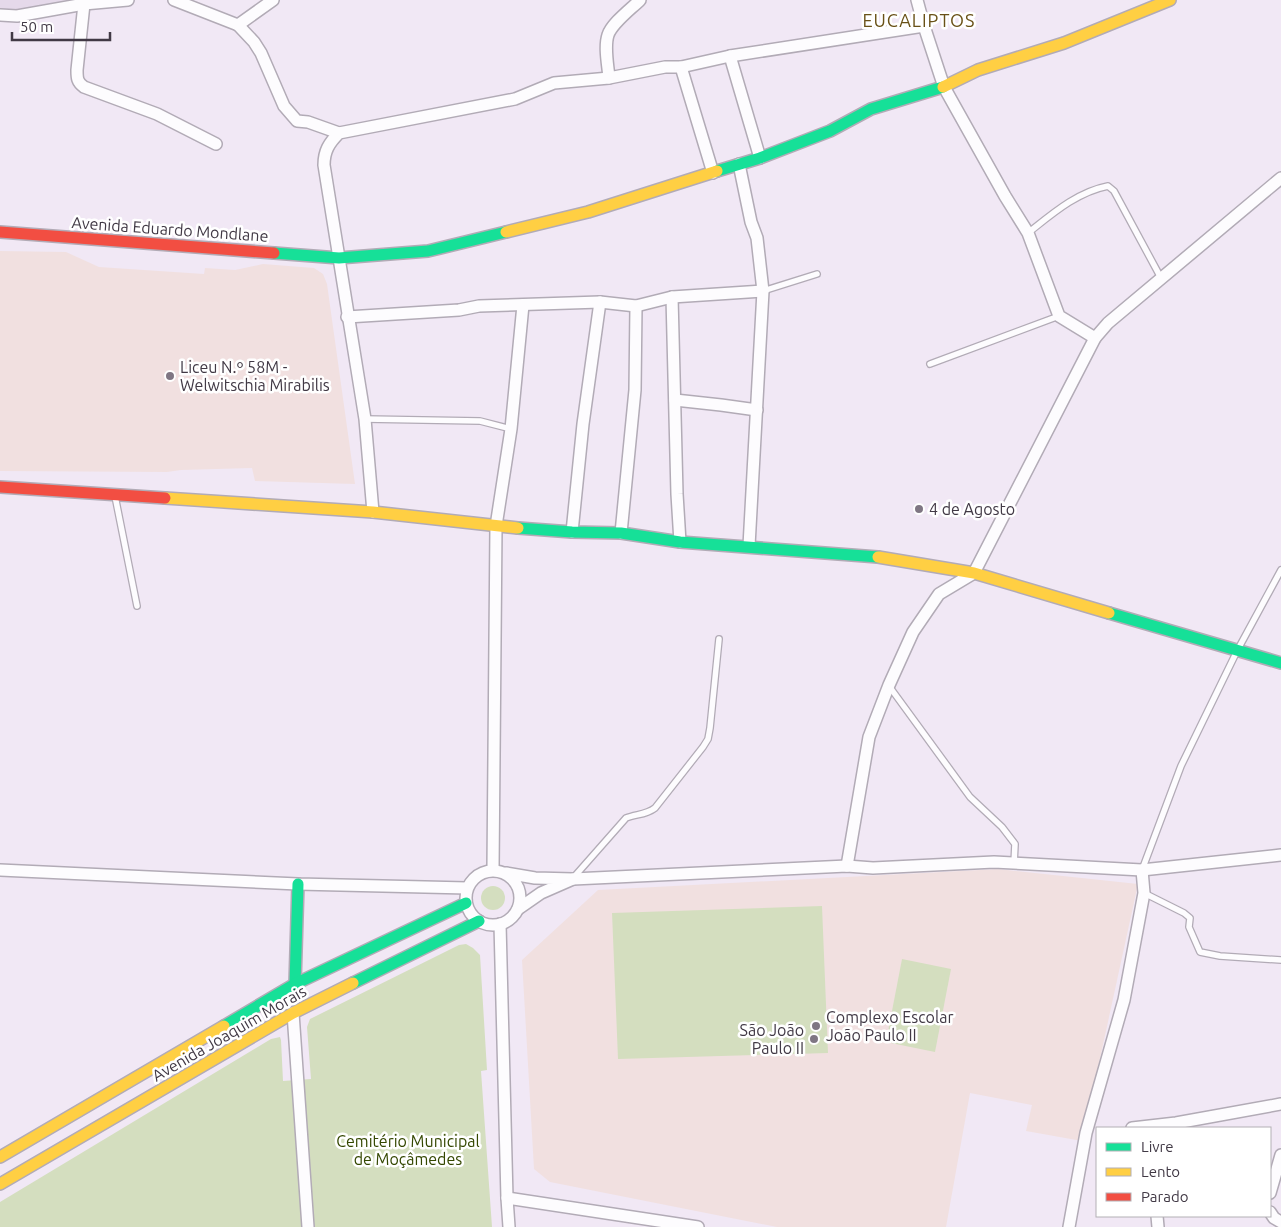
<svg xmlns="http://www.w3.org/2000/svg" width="1281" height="1227" viewBox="0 0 1281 1227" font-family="Ubuntu,sans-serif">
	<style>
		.industrial { fill: #e5d9ea }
		.education { fill: #f1e0e0 }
		.green { fill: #d4debf }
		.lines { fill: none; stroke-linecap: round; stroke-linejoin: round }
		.lane-casing { stroke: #b2abb6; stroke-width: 8 }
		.street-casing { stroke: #b2abb6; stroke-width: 14 }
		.fast-casing { stroke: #b2abb6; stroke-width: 14 }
		.slow-casing { stroke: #b2abb6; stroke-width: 14 }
		.jam-casing { stroke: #b2abb6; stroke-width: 14 }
		.lane { stroke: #fdfcfe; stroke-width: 5.5 }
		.street { stroke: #fdfcfe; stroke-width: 11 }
		.fast { stroke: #16e098; stroke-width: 11 }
		.slow { stroke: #ffcf43; stroke-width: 11 }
		.jam { stroke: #f24e42; stroke-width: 11 }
		.poi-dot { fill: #7f7683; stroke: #fff; stroke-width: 2 }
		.labels { text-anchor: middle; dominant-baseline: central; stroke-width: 5; stroke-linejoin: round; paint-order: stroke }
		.street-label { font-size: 16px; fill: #413945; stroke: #fff }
		.poi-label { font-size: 16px; fill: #413945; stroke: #fff; text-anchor: start }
		.park-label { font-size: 16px; fill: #344700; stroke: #fff }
		.neighbourhood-label { font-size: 18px; letter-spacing: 1px; fill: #695117; stroke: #fff }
	</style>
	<rect width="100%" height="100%" fill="#f1e8f5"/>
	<polygon class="industrial" points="0,0 99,0 0,15"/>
	<g class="education">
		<polygon points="0,251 66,252 99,267 204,274 205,268 235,270 263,264 314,268 323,274 327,284 355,484 255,481 252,468 181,470 167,472 0,471"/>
		<polygon points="998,869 1138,884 1082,1141 1026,1131 1032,1105 970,1093 946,1227 777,1227 550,1182 534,1169 522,960 598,890"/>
	</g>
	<g class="green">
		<circle cx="493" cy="898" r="12"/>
		<polygon points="822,906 828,1053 618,1059 612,913"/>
		<polygon points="466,944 473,948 480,955 487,1070 481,1071 492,1227 0,1227 0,1202 271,1039 280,1037 281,1040 283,1081 311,1079 307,1027 310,1019 459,945"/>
		<polygon points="902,959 951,969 935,1052 886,1042"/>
	</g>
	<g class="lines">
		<defs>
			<g id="lane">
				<path d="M1028,233c24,-19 49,-41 80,-47l6,5 47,87"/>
				<polyline points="763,291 817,274"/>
				<polyline points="930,364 1059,316"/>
				<polyline points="365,419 480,421 511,429"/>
				<polyline points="115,496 137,606"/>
				<polyline points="889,686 970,797 1002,827 1015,844 1014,864"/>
				<polyline points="1142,870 1181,766 1237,651 1281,570"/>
				<path d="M574,877l52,-59c10,-4 20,-3 29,-10l48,-61 5,-8 2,-11 9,-89"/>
				<polyline points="1144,893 1184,913 1190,918 1189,927 1200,952 1220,956 1281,960"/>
			</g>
			<g id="street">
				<polyline points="174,0 238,25 254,42 261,53 284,106 297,121 308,122 339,133"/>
				<polyline points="917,0 924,26 944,87 1005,196 1028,233 1059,316 1095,338"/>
				<path d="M84,4l-7,66c0,8 0,12 7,17l73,27 59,30"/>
				<polyline points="0,15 17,16 84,4 128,0"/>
				<polyline points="238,25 273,0"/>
				<polyline points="730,56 760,158"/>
				<polyline points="681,67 713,173"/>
				<path d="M609,78c-1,-13 -5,-31 -1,-43 4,-12 23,-26 32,-35"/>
				<polyline points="739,164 751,222 757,238 763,291 749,546"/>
				<polyline points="672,297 677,494 680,542"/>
				<polyline points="347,317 459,310 479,306 600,302 636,306 672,297 763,291"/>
				<polyline points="675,400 721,405 757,410"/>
				<path d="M373,512l-8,-93 -41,-254c0,-14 5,-22 15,-32l176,-34 39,-16 55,-5 56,-11h16l49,-11 194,-30"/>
				<polyline points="572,532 583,424 600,302"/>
				<polyline points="621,533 635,390 636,306"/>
				<polyline points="847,866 869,737 889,685 913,632 939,594 974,573 1095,338 1108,323 1281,178"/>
				<polyline points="0,870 298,884 467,888"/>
				<polyline points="493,870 496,526 511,429 523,305"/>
				<circle cx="493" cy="898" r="27"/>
				<polyline points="506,873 535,878 573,879 541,893 518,909"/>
				<polyline points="573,879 847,866 873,868 994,862 1142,870 1281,855"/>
				<polyline points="500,924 507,1198 509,1227"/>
				<polyline points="293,1013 308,1227"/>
				<polyline points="1132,1128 1176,1123 1281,1104"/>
				<polyline points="1270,1193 1281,1155"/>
				<polyline points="507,1198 698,1227"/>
				<polyline points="1270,1212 1274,1218 1281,1222"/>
				<polyline points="1157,1216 1158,1227"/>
				<polyline points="1069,1227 1086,1133 1124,1000 1144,893 1142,870"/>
			</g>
			<g id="fast">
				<polyline points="717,171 760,158 830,131 871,109 943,87"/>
				<polyline points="274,253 339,258 428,251 506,232"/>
				<polyline points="518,528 572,532 621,533 680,542 878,557"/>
				<polyline points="1109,613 1281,663"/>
				<polyline points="353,983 479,921"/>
				<polyline points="295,984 298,884"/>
				<polyline points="224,1026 295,984 466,903"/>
			</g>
			<g id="slow">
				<polyline points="943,87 978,70 1064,43 1170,0"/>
				<polyline points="506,232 588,212 717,171"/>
				<polyline points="165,498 373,512 518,528"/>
				<polyline points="878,557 974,573 1109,613"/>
				<polyline points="0,1157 224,1026"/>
				<polyline points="0,1184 293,1013 353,983"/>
			</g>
			<g id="jam">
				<polyline points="0,232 274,253"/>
				<polyline points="0,487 165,498"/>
			</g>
		</defs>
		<use href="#lane" class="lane-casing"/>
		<use href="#street" class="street-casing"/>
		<use href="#fast" class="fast-casing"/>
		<use href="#slow" class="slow-casing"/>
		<use href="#jam" class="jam-casing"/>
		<use href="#lane" class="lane"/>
		<use href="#street" class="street"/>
		<use href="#fast" class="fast"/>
		<use href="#slow" class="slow"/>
		<use href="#jam" class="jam"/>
	</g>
	<g class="poi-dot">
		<circle cx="170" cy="376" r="5"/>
		<circle cx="919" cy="509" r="5"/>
		<circle cx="816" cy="1026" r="5"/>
		<circle cx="814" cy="1039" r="5"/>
	</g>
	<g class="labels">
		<g class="street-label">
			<text transform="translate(170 229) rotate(4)">Avenida Eduardo Mondlane</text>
			<text transform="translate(229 1033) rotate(-30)">Avenida Joaquim Morais</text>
		</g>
		<g class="poi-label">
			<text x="180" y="367">Liceu N.º 58M -<tspan x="180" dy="18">Welwitschia Mirabilis</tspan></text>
			<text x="929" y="509">4 de Agosto</text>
			<text x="826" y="1017">Complexo Escolar<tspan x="826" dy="18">João Paulo II</tspan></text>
			<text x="804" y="1030" text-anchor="end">São João<tspan x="804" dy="18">Paulo II</tspan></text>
		</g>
		<g class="park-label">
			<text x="408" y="1141">Cemitério Municipal<tspan x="408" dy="18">de Moçâmedes</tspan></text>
		</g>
		<g class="neighbourhood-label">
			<text x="919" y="20">EUCALIPTOS</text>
		</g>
	</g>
	<rect x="1096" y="1127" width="175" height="90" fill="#ffffff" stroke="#b3b0b5"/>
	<rect x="1106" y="1143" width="25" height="8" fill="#16e098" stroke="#b3b0b5"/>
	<text x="1141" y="1152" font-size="15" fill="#413945">Livre</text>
	<rect x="1106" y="1168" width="25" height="8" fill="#ffcf43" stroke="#b3b0b5"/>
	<text x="1141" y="1177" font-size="15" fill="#413945">Lento</text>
	<rect x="1106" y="1193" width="25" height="8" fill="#f24e42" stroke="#b3b0b5"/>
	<text x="1141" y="1202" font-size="15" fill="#413945">Parado</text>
	<path d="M12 32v8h98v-8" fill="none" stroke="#413945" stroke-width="2.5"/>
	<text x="20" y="32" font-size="15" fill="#413945" stroke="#ffffff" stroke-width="4" paint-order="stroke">50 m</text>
</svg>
